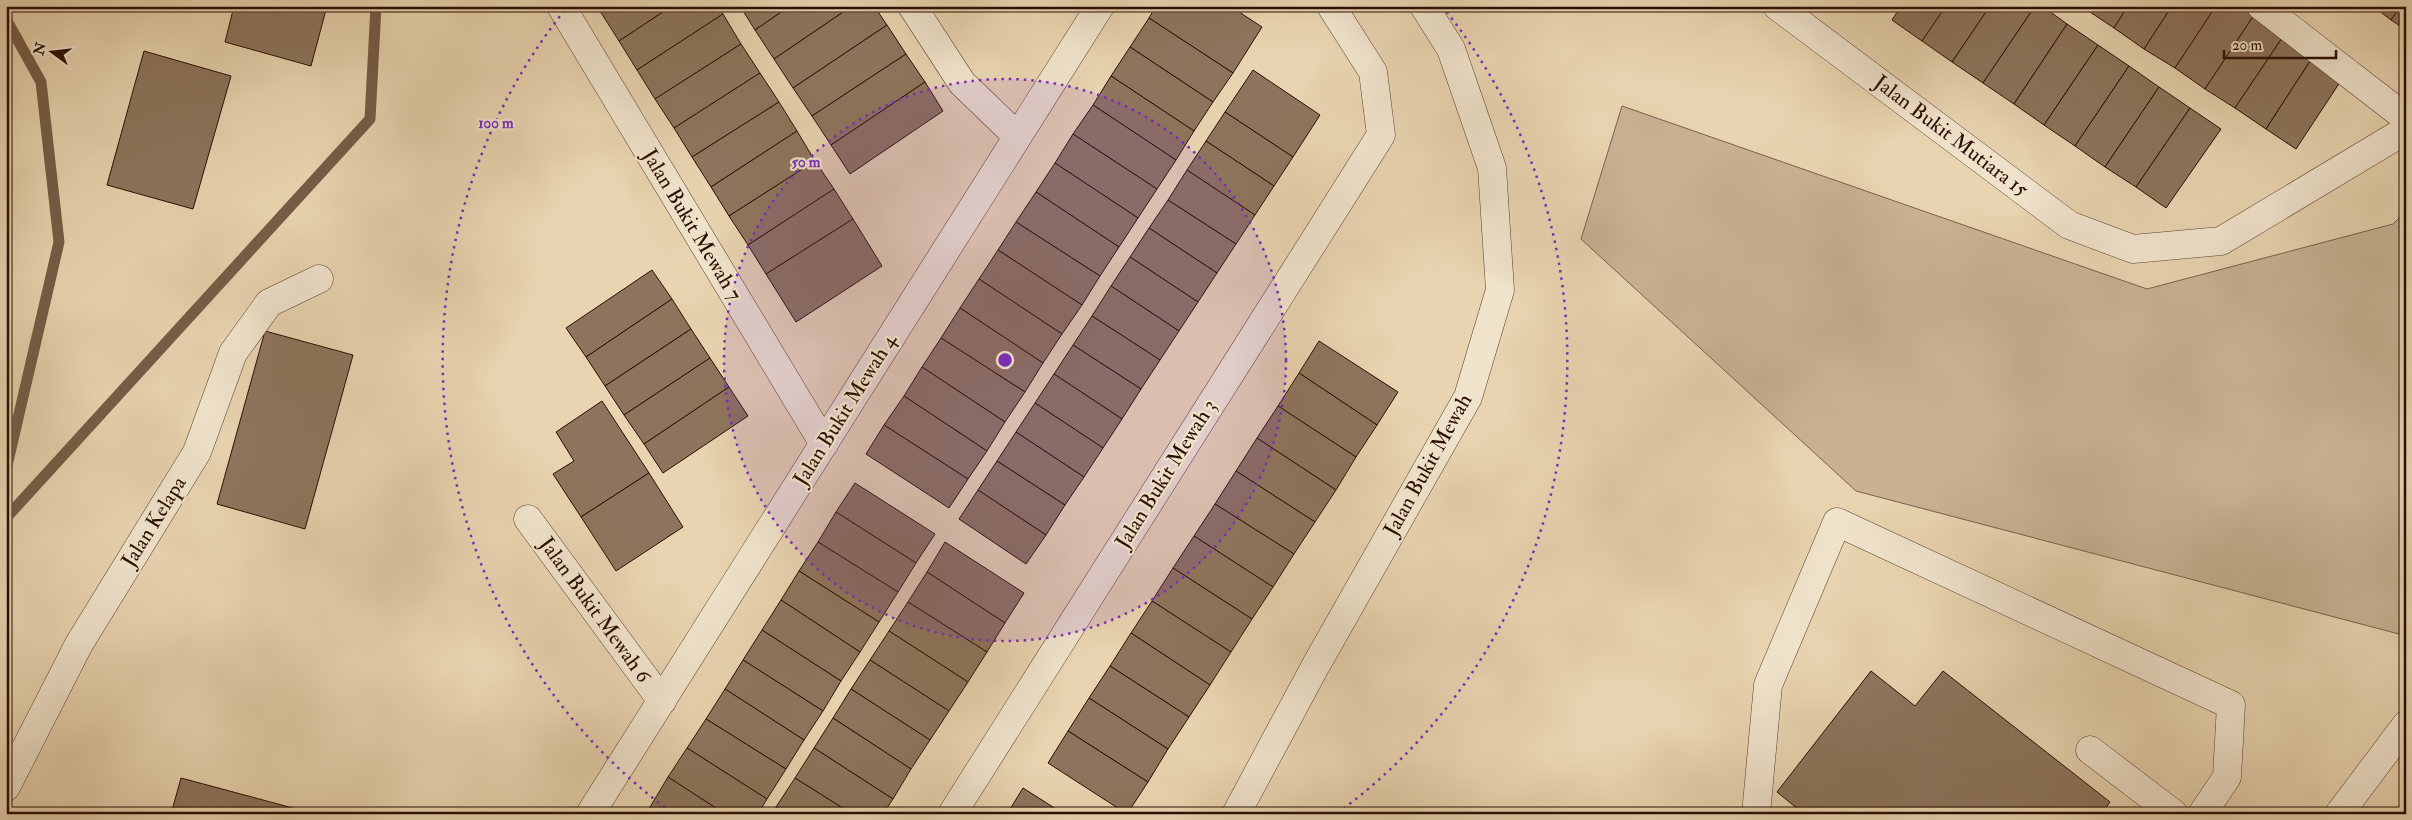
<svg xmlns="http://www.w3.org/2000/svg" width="2412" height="820" viewBox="0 0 2412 820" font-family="'IM FELL Double Pica',serif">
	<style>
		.green { fill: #c8b293; stroke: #7a604b }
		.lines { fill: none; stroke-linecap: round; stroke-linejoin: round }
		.stream { stroke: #765d47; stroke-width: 11 }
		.building { fill: #8d755d; stroke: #2b0e03 }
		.minor-casing { stroke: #5a402e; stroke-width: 29 }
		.minor { stroke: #f0e3cc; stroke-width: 28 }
		.ring { fill: none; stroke: #7b2cbf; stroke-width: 2.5; stroke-dasharray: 2.5 5 }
		.labels { text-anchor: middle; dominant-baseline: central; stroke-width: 4.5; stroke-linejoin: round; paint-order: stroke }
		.street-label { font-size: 21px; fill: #2b0e03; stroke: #f0e3cc }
		.centre { fill: #7b2cbf; stroke: #f0e3cc; stroke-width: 2.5 }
		.ring-label { font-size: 15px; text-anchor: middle; font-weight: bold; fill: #7b2cbf; stroke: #f0e3cc; stroke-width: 4.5; stroke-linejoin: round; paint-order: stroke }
	</style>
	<rect width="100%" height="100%" fill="#e8d4b0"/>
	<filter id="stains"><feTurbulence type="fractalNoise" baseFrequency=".004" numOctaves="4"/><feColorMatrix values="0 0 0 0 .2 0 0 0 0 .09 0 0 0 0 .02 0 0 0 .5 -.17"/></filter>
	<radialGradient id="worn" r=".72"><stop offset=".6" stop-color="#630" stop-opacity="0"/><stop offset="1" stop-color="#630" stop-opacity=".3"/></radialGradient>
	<polygon class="green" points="1622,106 2147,289 2393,224 2406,211 2406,626 2399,634 1856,491 1581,239"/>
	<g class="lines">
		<g class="stream">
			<polyline points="6,19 41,82 59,242 6,470"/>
			<polyline points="6,518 370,119 376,6"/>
		</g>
	</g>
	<g class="building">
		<polygon points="234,6 327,6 311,66 225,42"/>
		<polygon points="608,6 672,6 619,41 600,11"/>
		<polygon points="672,6 718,6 723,14 637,70 619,41"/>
		<polygon points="740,6 790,6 755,30"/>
		<polygon points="790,6 852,6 774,59 755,30"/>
		<polygon points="852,6 874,6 887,25 793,88 774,59"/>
		<polygon points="1156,6 1230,6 1262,27 1233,73 1149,18"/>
		<polygon points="1901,6 1946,6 1922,41 1892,20"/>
		<polygon points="1946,6 1990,6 1952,62 1922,41"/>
		<polygon points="1990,6 2035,6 1983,83 1952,62"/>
		<polygon points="2035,6 2042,6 2067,24 2014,104 1983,83"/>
		<polygon points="2085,6 2128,6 2114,28 2084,8"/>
		<polygon points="2128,6 2172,6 2144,49 2114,28"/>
		<polygon points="2172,6 2216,6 2175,68 2144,49"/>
		<polygon points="2216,6 2240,6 2254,15 2205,89 2175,68"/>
		<polygon points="2373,6 2401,6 2391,20"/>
		<polygon points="2401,6 2406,6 2406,30 2391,20"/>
		<polygon points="723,14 741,44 655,99 637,70"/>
		<polygon points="2254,15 2284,35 2235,108 2205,89"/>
		<polygon points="1149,18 1233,73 1213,102 1130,47"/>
		<polygon points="2067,24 2098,45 2044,125 2014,104"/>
		<polygon points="887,25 906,54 812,116 793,88"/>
		<polygon points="2284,35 2314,55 2266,129 2235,108"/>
		<polygon points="741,44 760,73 674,128 655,99"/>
		<polygon points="2098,45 2129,66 2075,146 2044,125"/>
		<polygon points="1130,47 1213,102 1194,131 1111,76"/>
		<polygon points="144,51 231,76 193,209 107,185"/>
		<polygon points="906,54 925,82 831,145 812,116"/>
		<polygon points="2314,55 2344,76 2296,149 2266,129"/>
		<polygon points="2129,66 2159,87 2105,167 2075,146"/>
		<polygon points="1253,70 1320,115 1293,157 1225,112"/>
		<polygon points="760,73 779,102 692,157 674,128"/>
		<polygon points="1111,76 1194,131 1176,160 1093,105"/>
		<polygon points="925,82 943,111 850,174 831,145"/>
		<polygon points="2159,87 2190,108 2136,187 2105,167"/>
		<polygon points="779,102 797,131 711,187 692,157"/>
		<polygon points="1093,105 1176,160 1157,189 1073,134"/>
		<polygon points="2190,108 2221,129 2166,208 2136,187"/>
		<polygon points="1225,112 1293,157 1274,186 1206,141"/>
		<polygon points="797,131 815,161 729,216 711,187"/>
		<polygon points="1073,134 1157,189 1138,218 1055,163"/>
		<polygon points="1206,141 1274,186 1255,215 1187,170"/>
		<polygon points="815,161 834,189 748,245 729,216"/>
		<polygon points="1055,163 1138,218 1119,247 1036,192"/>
		<polygon points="1187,170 1255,215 1236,244 1168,200"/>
		<polygon points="834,189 853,219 766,274 748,245"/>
		<polygon points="1036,192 1119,247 1100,276 1016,222"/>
		<polygon points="1168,200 1236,244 1217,273 1149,228"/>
		<polygon points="853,219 882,266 796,322 766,274"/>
		<polygon points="1016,222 1100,276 1082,305 998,250"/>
		<polygon points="1149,228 1217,273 1198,302 1130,257"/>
		<polygon points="998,250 1082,305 1062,334 979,279"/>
		<polygon points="1130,257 1198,302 1179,331 1111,286"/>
		<polygon points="652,270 672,299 586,357 566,328"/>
		<polygon points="979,279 1062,334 1043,363 960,308"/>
		<polygon points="1111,286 1179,331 1160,360 1092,316"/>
		<polygon points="672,299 691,329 605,386 586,357"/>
		<polygon points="960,308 1043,363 1025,392 941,338"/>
		<polygon points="1092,316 1160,360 1141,389 1073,345"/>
		<polygon points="691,329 710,358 624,415 605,386"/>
		<polygon points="265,331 353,355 305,529 217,504"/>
		<polygon points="941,338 1025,392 1005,422 922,367"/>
		<polygon points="1319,341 1398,392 1377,425 1299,373"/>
		<polygon points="1073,345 1141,389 1122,419 1054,374"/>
		<polygon points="710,358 729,387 644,444 624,415"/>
		<polygon points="922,367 1005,422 987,451 904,396"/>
		<polygon points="1299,373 1377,425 1356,457 1278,406"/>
		<polygon points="1054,374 1122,419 1103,448 1035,403"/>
		<polygon points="729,387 748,416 663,473 644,444"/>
		<polygon points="904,396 987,451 968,479 884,425"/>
		<polygon points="602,401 649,473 581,517 553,474 574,461 556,432"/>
		<polygon points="1035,403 1103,448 1084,477 1016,432"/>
		<polygon points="1278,406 1356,457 1336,490 1257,438"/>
		<polygon points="884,425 968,479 949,508 866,454"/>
		<polygon points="1016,432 1084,477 1065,505 997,461"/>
		<polygon points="1257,438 1336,490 1315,522 1236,471"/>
		<polygon points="997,461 1065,505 1046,535 978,490"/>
		<polygon points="1236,471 1315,522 1294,554 1215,504"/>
		<polygon points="649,473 683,527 616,571 581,517"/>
		<polygon points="855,483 935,534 916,563 836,512"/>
		<polygon points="978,490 1046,535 1026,564 959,519"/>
		<polygon points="1215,504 1294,554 1273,587 1194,536"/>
		<polygon points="836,512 916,563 898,592 818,542"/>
		<polygon points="1194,536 1273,587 1252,619 1173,568"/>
		<polygon points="818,542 898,592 879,622 799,571"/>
		<polygon points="945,542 1024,593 1005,623 927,572"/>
		<polygon points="1173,568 1252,619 1231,652 1152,601"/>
		<polygon points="799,571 879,622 860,652 781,600"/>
		<polygon points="927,572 1005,623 987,652 908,602"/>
		<polygon points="781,600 860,652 841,681 762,630"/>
		<polygon points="1152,601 1231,652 1210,685 1131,633"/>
		<polygon points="908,602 987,652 968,682 889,631"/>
		<polygon points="762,630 841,681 823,711 743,660"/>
		<polygon points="889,631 968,682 949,711 870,660"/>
		<polygon points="1131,633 1210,685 1189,717 1110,666"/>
		<polygon points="743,660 823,711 804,740 725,689"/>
		<polygon points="870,660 949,711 930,740 851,689"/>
		<polygon points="1110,666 1189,717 1168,749 1089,698"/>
		<polygon points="1871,671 1915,706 1943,671 2110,802 2101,814 1804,814 1777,792"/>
		<polygon points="725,689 804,740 786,769 706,719"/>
		<polygon points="851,689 930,740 911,769 833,718"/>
		<polygon points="1089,698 1168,749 1148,782 1068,731"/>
		<polygon points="833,718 911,769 893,799 814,748"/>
		<polygon points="706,719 786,769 767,799 687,748"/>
		<polygon points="1068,731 1148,782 1127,814 1048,763"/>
		<polygon points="687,748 767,799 758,814 725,814 668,777"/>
		<polygon points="814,748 893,799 883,814 852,814 795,778"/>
		<polygon points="668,777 725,814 660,814 650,807"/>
		<polygon points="181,778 304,811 303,814 171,814"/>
		<polygon points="795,778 852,814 787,814 776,807"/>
		<polygon points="1023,788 1064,814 1007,814"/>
		<polygon points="650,807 660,814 646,814"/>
		<polygon points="776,807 787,814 772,814"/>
	</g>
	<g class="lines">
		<defs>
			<g id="minor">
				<polyline points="561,6 824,444"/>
				<polyline points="912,6 962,83 1017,136"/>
				<polyline points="1777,6 2069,225 2133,249 2221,241 2406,130"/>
				<polyline points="2261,6 2406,118"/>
				<polyline points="528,519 662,701"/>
				<polyline points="2090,750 2174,814"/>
				<polyline points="6,787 79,644 197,452 233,353 269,303 319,279"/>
				<polyline points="590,814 1100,6"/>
				<polyline points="952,814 1381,135 1373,72 1331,6"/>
				<polyline points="1236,814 1316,665 1468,397 1500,290 1492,168 1451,49 1424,6"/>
				<polyline points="1756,814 1768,685 1837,522 2231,705 2227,777 2202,814"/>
				<polyline points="2339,814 2406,725"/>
			</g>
		</defs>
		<use href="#minor" class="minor-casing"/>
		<use href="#minor" class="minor"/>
	</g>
	<circle cx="1005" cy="360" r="281" fill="#7b2cbf" fill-opacity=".12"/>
	<g class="ring">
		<circle cx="1005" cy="360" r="281"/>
		<path d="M671 812A562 562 0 0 1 568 6M1442 6A562 562 0 0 1 1339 812"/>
	</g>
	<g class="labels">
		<g class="street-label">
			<text transform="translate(1951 136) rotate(37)">Jalan Bukit Mutiara 15</text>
			<text transform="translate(692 225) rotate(59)">Jalan Bukit Mewah 7</text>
			<text transform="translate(845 410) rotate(-58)">Jalan Bukit Mewah 4</text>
			<text transform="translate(1428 465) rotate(-61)">Jalan Bukit Mewah</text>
			<text transform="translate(1166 474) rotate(-58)">Jalan Bukit Mewah 3</text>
			<text transform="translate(154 522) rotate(-58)">Jalan Kelapa</text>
			<text transform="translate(595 610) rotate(54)">Jalan Bukit Mewah 6</text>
		</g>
	</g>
	<circle cx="1005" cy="360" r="8" class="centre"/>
	<g class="ring-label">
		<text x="496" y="128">100 m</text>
		<text x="806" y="167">50 m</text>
	</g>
	<rect width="2412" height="820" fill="none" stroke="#e8d4b0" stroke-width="25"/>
	<rect x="8" y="8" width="2397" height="805" fill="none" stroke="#2b0e03" stroke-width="2.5"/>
	<rect x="12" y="12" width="2387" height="795" fill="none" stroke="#2b0e03"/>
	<g transform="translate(52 52) rotate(285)" stroke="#f0e3cc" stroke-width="4" paint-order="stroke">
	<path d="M0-4L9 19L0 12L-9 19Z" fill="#2b0e03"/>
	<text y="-8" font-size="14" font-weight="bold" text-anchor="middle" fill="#2b0e03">N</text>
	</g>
	<path d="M2224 50v8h112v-8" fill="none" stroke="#2b0e03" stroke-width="2.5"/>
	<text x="2232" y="50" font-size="15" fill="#2b0e03" stroke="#f0e3cc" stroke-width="4" paint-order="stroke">20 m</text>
	<rect width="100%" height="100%" filter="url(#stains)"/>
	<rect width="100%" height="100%" fill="url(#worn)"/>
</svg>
